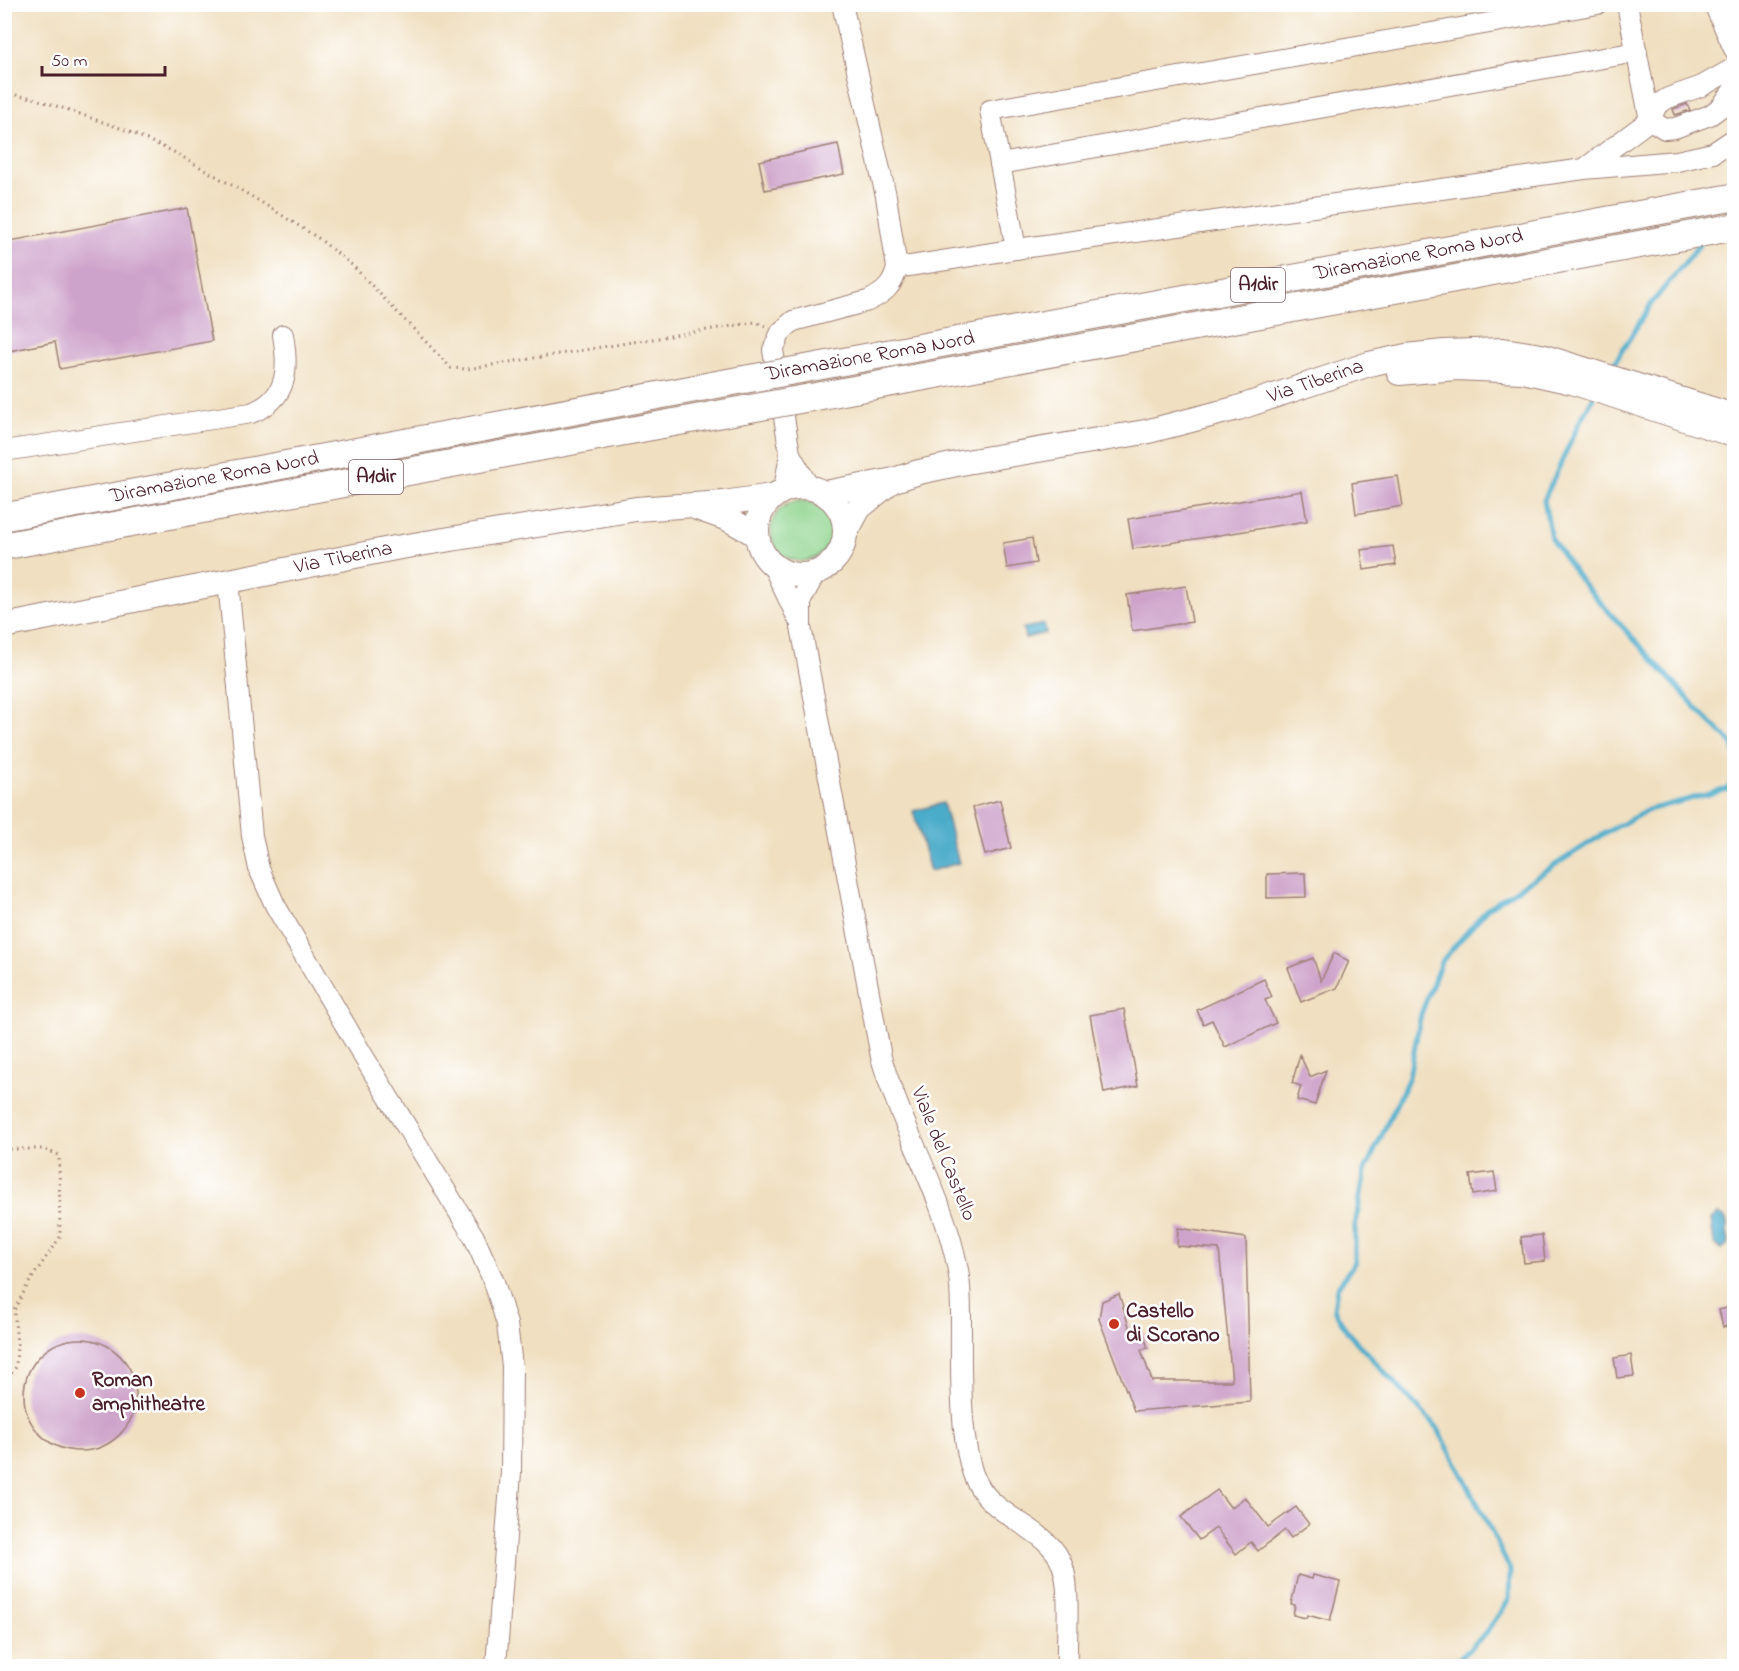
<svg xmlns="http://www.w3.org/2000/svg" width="1739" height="1671" viewBox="0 0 1739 1671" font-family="'Indie Flower',sans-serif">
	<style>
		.green { fill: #8fd48e; stroke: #6c7a5c; stroke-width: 1.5 }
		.water { fill: #4bacca; stroke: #4a667a; stroke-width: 1.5 }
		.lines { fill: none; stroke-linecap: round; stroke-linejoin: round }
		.stream { stroke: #4bacca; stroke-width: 5 }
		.building { fill: #cea3cb }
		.minor-casing { stroke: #9d7f76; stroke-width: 22 }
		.major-casing { stroke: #9d7f76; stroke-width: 26 }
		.highway-casing { stroke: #9d7f76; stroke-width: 29 }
		.path { stroke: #9d7f76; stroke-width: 3; stroke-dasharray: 1.5 4.5; stroke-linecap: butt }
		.minor { stroke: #fff; stroke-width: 20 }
		.major { stroke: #fff; stroke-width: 24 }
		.highway { stroke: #fff; stroke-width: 27 }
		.highway-bridge-casing { stroke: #9d7f76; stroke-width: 29; stroke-linecap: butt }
		.highway-bridge { stroke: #fff; stroke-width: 27 }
		.poi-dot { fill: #c8321e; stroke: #fff; stroke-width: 2 }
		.labels { text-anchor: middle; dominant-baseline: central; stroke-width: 5; stroke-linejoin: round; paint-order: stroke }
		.shield { fill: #fff; stroke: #80626b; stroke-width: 1.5 }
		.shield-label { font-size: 20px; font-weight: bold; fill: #4a1f2b }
		.street-label { font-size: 21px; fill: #4a1f2b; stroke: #fff }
		.poi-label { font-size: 21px; font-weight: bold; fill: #4a1f2b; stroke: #fff; text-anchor: start }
	</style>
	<rect width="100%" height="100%" fill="#fff"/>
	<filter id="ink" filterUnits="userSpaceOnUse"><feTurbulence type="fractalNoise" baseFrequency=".0167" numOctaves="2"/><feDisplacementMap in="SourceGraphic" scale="12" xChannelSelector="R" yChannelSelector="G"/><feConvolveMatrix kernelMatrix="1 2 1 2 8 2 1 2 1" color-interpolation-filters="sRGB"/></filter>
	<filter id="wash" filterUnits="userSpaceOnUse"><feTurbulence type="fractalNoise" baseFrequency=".008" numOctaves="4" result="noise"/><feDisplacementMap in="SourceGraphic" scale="24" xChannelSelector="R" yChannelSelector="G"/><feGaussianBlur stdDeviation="1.35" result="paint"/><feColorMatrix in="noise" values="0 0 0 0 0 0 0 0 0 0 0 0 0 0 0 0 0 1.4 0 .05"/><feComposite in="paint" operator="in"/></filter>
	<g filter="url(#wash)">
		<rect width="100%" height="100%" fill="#f0dfc0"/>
		<circle class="green" cx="801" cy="531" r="30"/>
		<g class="water">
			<polygon points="1044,624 1046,633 1025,638 1023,628"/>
			<polygon points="943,803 959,863 930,871 913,811"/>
			<path d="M1718,1214c9,4 9,5 9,14 -1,5 2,10 2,15l-7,6 -8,-5 -3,-25z"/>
		</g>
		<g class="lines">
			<g class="stream">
				<polyline points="1610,370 1651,304 1700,244"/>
				<polyline points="1594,396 1581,419 1544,500 1551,538 1580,580 1701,713 1733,744 1734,751"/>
				<polyline points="1451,1666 1486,1633 1509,1600 1510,1570 1485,1518 1438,1429 1348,1333 1334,1309 1337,1288 1355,1262 1355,1226 1365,1171 1409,1077 1421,1014 1441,962 1488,908 1605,833 1648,810 1728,789 1734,776"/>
			</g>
		</g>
		<g id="blocks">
			<g class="building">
				<polygon points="1687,104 1690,110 1675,115 1673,109"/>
				<polygon points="838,144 844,174 765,190 759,161"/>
				<polygon points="187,208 212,341 60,369 55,342 4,352 4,242"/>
				<polygon points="1398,476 1403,506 1356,514 1352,483"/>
				<polygon points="1302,491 1307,521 1133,549 1128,519"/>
				<polygon points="1032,538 1036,563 1007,568 1003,543"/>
				<polygon points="1393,546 1396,565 1364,570 1361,550"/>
				<polygon points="1186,586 1192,622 1132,631 1127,595"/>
				<polygon points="1000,800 1011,848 985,855 973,807"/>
				<polygon points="1305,873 1306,897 1267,898 1267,874"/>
				<polygon points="1334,953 1349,961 1337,988 1301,1002 1288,968 1313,958 1321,981"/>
				<polygon points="1264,979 1272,997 1265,1000 1276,1023 1225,1047 1212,1020 1203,1024 1197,1010"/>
				<polygon points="1124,1009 1138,1086 1104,1093 1090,1015"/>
				<polygon points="1300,1055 1310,1077 1326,1070 1315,1105 1297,1100 1301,1086 1292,1083"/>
				<polygon points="1494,1172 1497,1191 1473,1195 1470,1175"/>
				<polygon points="1178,1228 1246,1238 1250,1402 1134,1411 1099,1319 1102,1301 1119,1294 1131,1333 1142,1329 1148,1348 1141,1350 1152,1381 1232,1381 1219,1249 1177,1246"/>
				<polygon points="1542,1235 1545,1261 1524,1263 1521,1237"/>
				<polygon points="1734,1306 1734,1324 1723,1327 1719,1310"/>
				<circle cx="80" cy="1395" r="56"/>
				<polygon points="1631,1355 1634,1376 1617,1378 1614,1358"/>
				<polygon points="1217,1490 1231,1508 1245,1497 1268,1527 1296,1507 1309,1524 1291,1538 1285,1530 1258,1551 1251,1542 1236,1554 1216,1528 1199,1540 1181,1517"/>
				<polygon points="1298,1575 1312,1579 1313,1575 1340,1582 1330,1621 1307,1615 1306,1618 1293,1615 1295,1605 1291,1604"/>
			</g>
		</g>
	</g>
	<g filter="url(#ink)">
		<use href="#blocks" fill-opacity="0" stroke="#9d7f76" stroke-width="1.5"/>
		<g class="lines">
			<defs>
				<g id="minor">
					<polyline points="1627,4 1650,120 1665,129 1675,128 1710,115 1721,107 1734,89"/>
					<polyline points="1714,4 1734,49"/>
					<polyline points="1000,164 1637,52"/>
					<polyline points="1584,169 1677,161 1713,153 1734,139"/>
					<polyline points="1016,249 990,110 1598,4"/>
					<polyline points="897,268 1016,249 1584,169 1650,120 1657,105 1668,98 1702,86 1734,68"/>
					<path d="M4,451l247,-38c37,-14 38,-43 32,-78"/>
					<polyline points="790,454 809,487"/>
					<path d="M784,489l6,-35 -17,-104 8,-18 12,-11 75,-20c16,-8 25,-15 29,-33l-11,-72 -44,-192"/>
					<polyline points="772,564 798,619"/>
					<path d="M816,572l-15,28v27l80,430c21,73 63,138 77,213 3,16 3,34 3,50 0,43 -2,114 12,154 17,47 76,50 90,93 8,25 3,71 4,99"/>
					<polyline points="228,581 252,836 259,869 275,905 362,1054 474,1237 494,1282 507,1324 512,1366 511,1472 496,1666"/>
				</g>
				<g id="major">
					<polyline points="1399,373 1456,368 1523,371 1572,382 1734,435"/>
					<circle cx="801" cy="531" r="44"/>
					<path id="s1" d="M825,493l69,-13 25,-8 47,-10 179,-30 93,-24 131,-44 37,-8 38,-4 59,-2 38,6 193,60"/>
					<polyline points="697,508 728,519 757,535"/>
					<polyline points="845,534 859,508 889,483"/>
					<path id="s2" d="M4,626l391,-78 241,-39 87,-6 49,-7"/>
				</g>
				<g id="highway">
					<path id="s3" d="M803,369l931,-172"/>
					<polyline points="808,398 1734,227"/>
					<path id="s4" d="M4,517l737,-137"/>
					<polyline points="4,546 747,409"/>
				</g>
			</defs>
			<use href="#minor" class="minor-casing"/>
			<use href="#major" class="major-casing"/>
			<use href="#highway" class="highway-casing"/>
			<g class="path">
				<polyline points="4,93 33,98 123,129 172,151 256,199 318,238 352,265 451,368 467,369 756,322 765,326"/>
				<polyline points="4,1149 43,1149 59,1155 60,1237 30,1281 14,1310 17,1344 16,1367 4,1384"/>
			</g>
			<use href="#minor" class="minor"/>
			<use href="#major" class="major"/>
			<use href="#highway" class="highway"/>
			<defs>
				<g id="highway-bridge">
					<polyline points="741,380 803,369"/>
					<polyline points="747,409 808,398"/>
				</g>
			</defs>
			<use href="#highway-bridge" class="highway-bridge-casing"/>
			<use href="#highway-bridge" class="highway-bridge"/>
		</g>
	</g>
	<g class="poi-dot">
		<circle cx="1114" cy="1324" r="6"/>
		<circle cx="80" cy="1393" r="6"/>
	</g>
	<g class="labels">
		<g class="shield">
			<rect x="1231" y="268" width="54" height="34" rx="4.5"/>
			<rect x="349" y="460" width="54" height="34" rx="4.5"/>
		</g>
		<g class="shield-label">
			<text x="1258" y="285">A1dir</text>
			<text x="376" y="477">A1dir</text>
		</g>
		<g class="street-label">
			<text stroke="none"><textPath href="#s3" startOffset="626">Diramazione Roma Nord</textPath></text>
			<text transform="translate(870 357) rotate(-10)">Diramazione Roma Nord</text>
			<text stroke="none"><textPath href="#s1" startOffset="504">Via Tiberina</textPath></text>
			<text stroke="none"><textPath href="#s4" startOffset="214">Diramazione Roma Nord</textPath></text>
			<text stroke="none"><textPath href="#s2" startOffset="346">Via Tiberina</textPath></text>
			<text transform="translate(943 1154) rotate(68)">Viale del Castello</text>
		</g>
		<g class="poi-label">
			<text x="1126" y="1312">Castello<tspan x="1126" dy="24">di Scorano</tspan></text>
			<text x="92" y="1381">Roman<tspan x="92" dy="24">amphitheatre</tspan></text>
		</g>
	</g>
	<rect width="1739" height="1671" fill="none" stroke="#fff" stroke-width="24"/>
	<path d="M42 66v9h123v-9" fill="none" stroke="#4a1f2b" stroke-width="3"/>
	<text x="51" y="66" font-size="18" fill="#4a1f2b" stroke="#ffffff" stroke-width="4.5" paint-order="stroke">50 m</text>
</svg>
